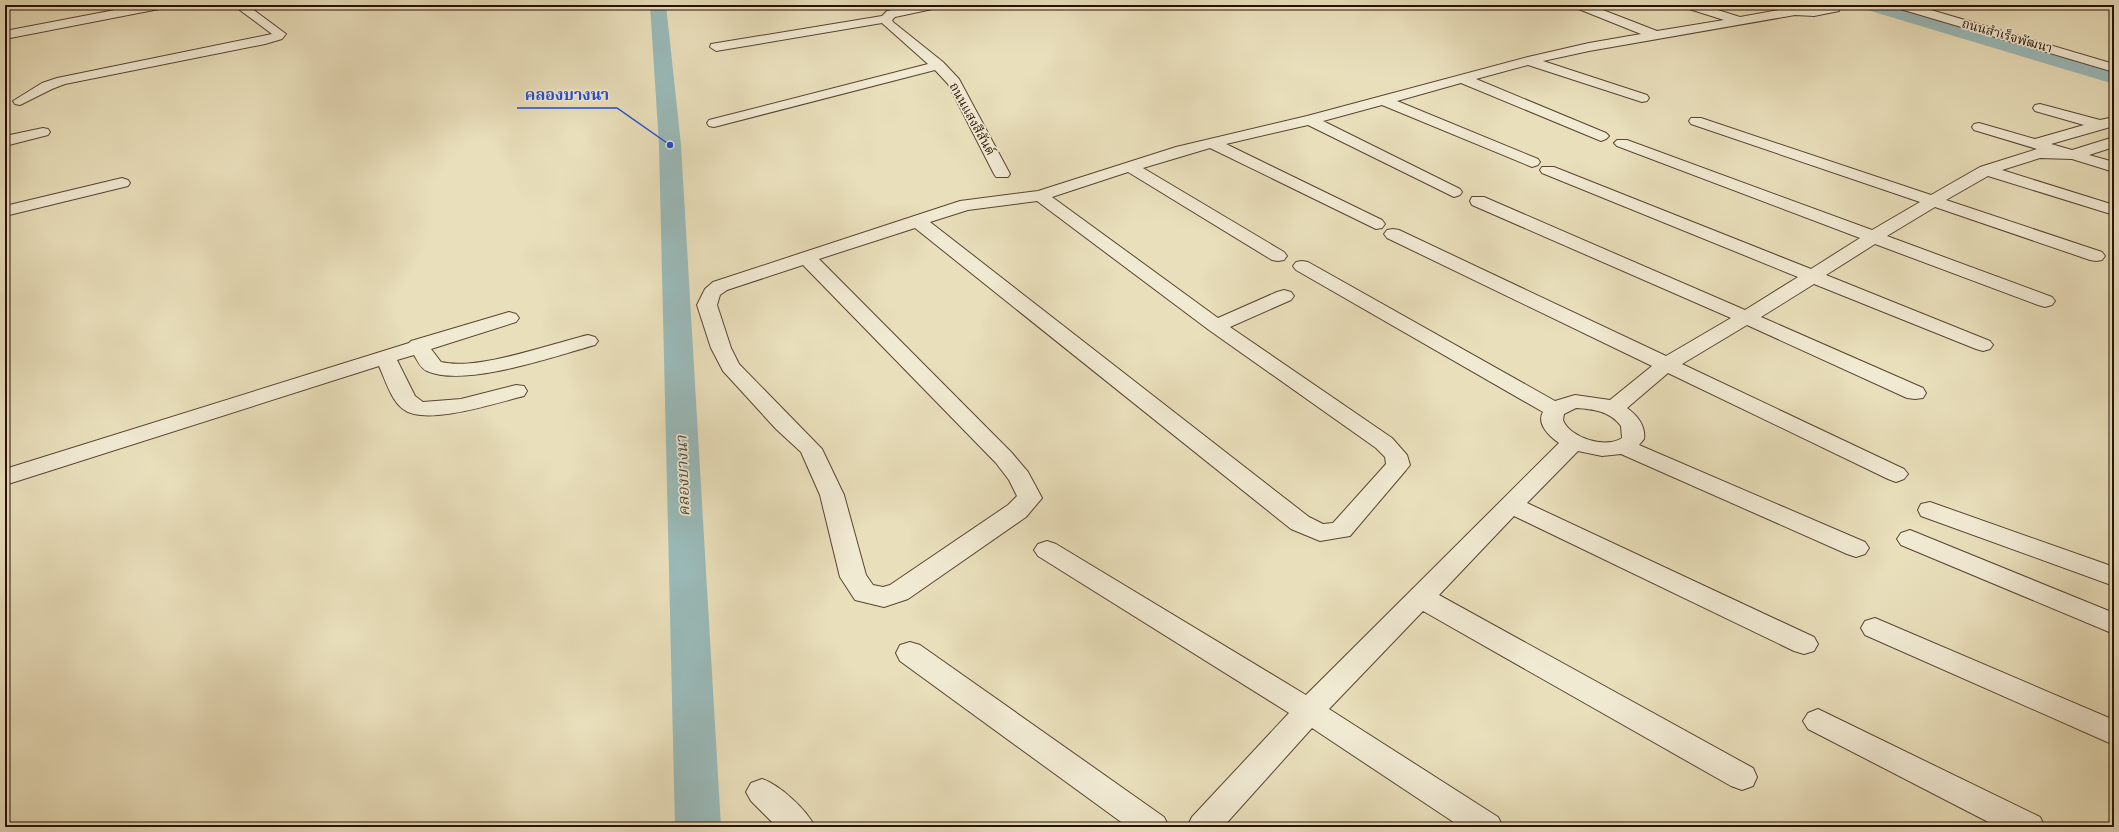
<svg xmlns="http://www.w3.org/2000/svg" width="2119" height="832" viewBox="0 0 2119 832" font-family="'IM FELL Double Pica','Noto Serif Thai',serif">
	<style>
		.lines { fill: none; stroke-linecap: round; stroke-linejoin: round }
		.canal { fill: #9abab9; fill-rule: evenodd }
		.minor-casing { stroke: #584431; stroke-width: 2 }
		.minor { fill: #f1ead3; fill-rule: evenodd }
		.labels { text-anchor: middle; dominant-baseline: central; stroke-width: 3.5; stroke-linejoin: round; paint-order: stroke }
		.far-street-label { font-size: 13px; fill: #271103; stroke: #f1ead3 }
		.water-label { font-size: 16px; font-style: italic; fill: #4f4c43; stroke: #f1ead3 }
		.leader { fill: none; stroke: #1d4ed8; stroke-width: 1.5 }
		.callout-dot { fill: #1d4ed8; stroke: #f1ead3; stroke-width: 1.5 }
		.callout-label { font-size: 16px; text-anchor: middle; font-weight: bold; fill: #1d4ed8; stroke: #f1ead3; stroke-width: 3.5; stroke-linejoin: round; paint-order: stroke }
	</style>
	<rect width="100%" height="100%" fill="#e9dfbb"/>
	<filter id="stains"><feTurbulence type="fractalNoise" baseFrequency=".005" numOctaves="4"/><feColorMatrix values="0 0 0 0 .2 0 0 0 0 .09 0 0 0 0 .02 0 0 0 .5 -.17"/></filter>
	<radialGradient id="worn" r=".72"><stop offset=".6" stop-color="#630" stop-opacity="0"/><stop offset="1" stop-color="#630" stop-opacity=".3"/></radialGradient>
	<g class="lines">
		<g class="canal">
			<polygon points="650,5 666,5 681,145 721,827 675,827 659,145"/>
			<polygon points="1862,5 1888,5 2114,72 2114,84 1864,9"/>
		</g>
		<defs>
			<g id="minor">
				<polygon points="141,5 165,5 159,9 5,39 5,31"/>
				<polygon points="233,5 247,5 286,34 282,39 265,44 65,84 52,89 20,105 15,104 13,101 42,83 57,78 272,34"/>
				<polygon points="916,5 939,5 937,8 895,17 892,20 893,22 943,62 959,79 1010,174 1008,177 996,177 994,174 948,84 935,70 714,127 709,126 707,123 709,120 928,64 882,23 716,51 710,47 711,44 882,16 887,11"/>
				<path d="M1574,5h16l67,26 67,-11 -38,-12 -2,-3h18l38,12 55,-10 19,1 27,-3 -2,6 -25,5 -19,-1 -206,36 -46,10 104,34 2,3 -2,3 -5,1 -114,-37 -52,14 130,54 3,3 -3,3 -5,2 -140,-58 -64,18 141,58 2,3 -2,3 -6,2 -150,-62 -59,16 137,68 2,3 -2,3 -6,2 -146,-72 -82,19 156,76 3,4 -3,4 -6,1 -166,-81 -67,20 141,84 3,4 -3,4 -6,1 -6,-1 -144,-88 -76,25 166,121 59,-26 7,-2 7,2 3,4 -3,4 -61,27 162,111 15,17 3,10 -4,5 -56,66 -30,5 -29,-12 -376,-301 -96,31 193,194 16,19 14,26 -16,19 -118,82 -24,8 -29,-7 -15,-23 -20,-82 -19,-43 -25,-23 -53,-58 -12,-23 -14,-43 8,-16 8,-7 247,-81 78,-10 138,-44 131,-31 221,-59 61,-14 52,-9 -65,-26zM1037,201l172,129 167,118 9,9 1,7 -53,59 -10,1 -14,-7 -379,-295 38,-12zM803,265l193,198 13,17 8,16 -9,9 -118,80 -7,2 -10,-2 -7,-10 -22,-80 -22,-46 -83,-85 -8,-16 -14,-43 3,-10 7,-5z"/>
				<polygon points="1895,5 1914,5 2114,64 2114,72 1897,8"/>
				<path d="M2040,104l60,16 14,-3v9l-63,18 21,6 42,-13v10l-25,8 25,7v10l-42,-13 -32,-1 -38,12 112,35v10l-126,-39 -42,24 156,52 3,4 -3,4 -6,1 -6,-1 -155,-53 -48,29 165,61 3,4 -3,4 -7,2 -7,-2 -163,-61 -49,31 164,66 3,4 -3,4 -7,2 -7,-2 -162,-65 -53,33 162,71 3,5 -3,5 -8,1 -8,-1 -160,-73 -65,39 222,105 4,5 -4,5 -8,3 -8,-3 -220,-106 -41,35c10,7 19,18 17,31l-5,6 226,97 4,6 -4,6 -9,3 -9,-3 -226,-100 -19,2 -24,-5 -51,52 287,134 4,7 -4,7 -10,3 -10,-3 -280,-135 -75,79 314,173 4,9 -4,9 -11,4 -11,-4 -308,-175 -94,98 169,108 5,10h-42l-149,-99 -89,99h-36l5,-10 97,-104 -251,-157 -4,-6 4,-6 9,-3 9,3 250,151 253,-252c-9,-6 -23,-19 -16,-31l-247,-142 -3,-4 3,-4 6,-1 6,1 247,139 20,-6 35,5 42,-34 -265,-128 -3,-4 3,-4 6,-1 6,1 267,126 65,-38 -259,-113 -2,-4 2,-4h12l261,113 53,-33 -256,-104 -2,-3 2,-3h12l257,102 49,-31 -243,-92 -3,-3 3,-3h10l245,90 48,-28 -229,-78 -2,-3 2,-3h10l230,77 49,-28 57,-18 -63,-19 -2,-3 2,-3 5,-1 56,16 49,-14 -49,-14 -2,-3 2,-3zM1576,408c17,1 34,3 45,18l1,12c-16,11 -52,0 -59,-18l1,-6z"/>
				<polygon points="43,128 48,129 50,132 48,135 5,146 5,136"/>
				<polygon points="122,178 128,180 130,183 128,186 5,216 5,206"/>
				<path d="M509,312l7,2 3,4 -3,4 -85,27 10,13c36,9 109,-18 147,-27l7,2 3,4 -3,4c-40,11 -130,43 -168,26 -6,-2 -10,-11 -13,-16l-17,5 18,36 8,6 38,-3 55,-14 8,1 3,5 -3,5c-26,6 -99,31 -121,13 -12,-9 -18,-30 -24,-43l-374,119v-16l404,-126 2,-2z"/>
				<polygon points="1930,502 2114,567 2114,586 1921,516 1918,510 1921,504"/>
				<polygon points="1910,530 2114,613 2114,634 1901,545 1897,539 1901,533"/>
				<polygon points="1875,618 2114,720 2114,745 1865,635 1861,628 1865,621"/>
				<polygon points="910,642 920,645 1164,817 1169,827 1128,827 900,661 896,653 900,645"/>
				<polygon points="1818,709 2040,817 2045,827 1998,827 1808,729 1803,721 1808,713"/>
				<path d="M762,779c18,6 45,31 53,48h-38l-26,-26 -5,-9 5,-9z"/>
			</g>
		</defs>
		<use href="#minor" class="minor-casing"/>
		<use href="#minor" class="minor"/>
	</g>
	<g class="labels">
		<g class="far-street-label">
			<text transform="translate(2007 36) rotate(16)">ถนนสำเร็จพัฒนา</text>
			<text transform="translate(972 119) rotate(61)">ถนนแสงสีสันต์</text>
		</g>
		<g class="water-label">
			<text transform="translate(683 476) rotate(-92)">คลองบางนา</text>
		</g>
	</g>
	<path class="leader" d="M670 145L617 108H517"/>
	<circle class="callout-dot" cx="670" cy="145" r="4"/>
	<g class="callout-label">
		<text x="567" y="100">คลองบางนา</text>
	</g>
	<rect width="2119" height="832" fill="none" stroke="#e9dfbb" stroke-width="20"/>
	<rect x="6" y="6" width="2107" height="820" fill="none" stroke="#271103" stroke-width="2"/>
	<rect x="10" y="10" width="2099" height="812" fill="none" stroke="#271103"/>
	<rect width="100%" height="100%" filter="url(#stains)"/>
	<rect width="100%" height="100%" fill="url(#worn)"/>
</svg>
